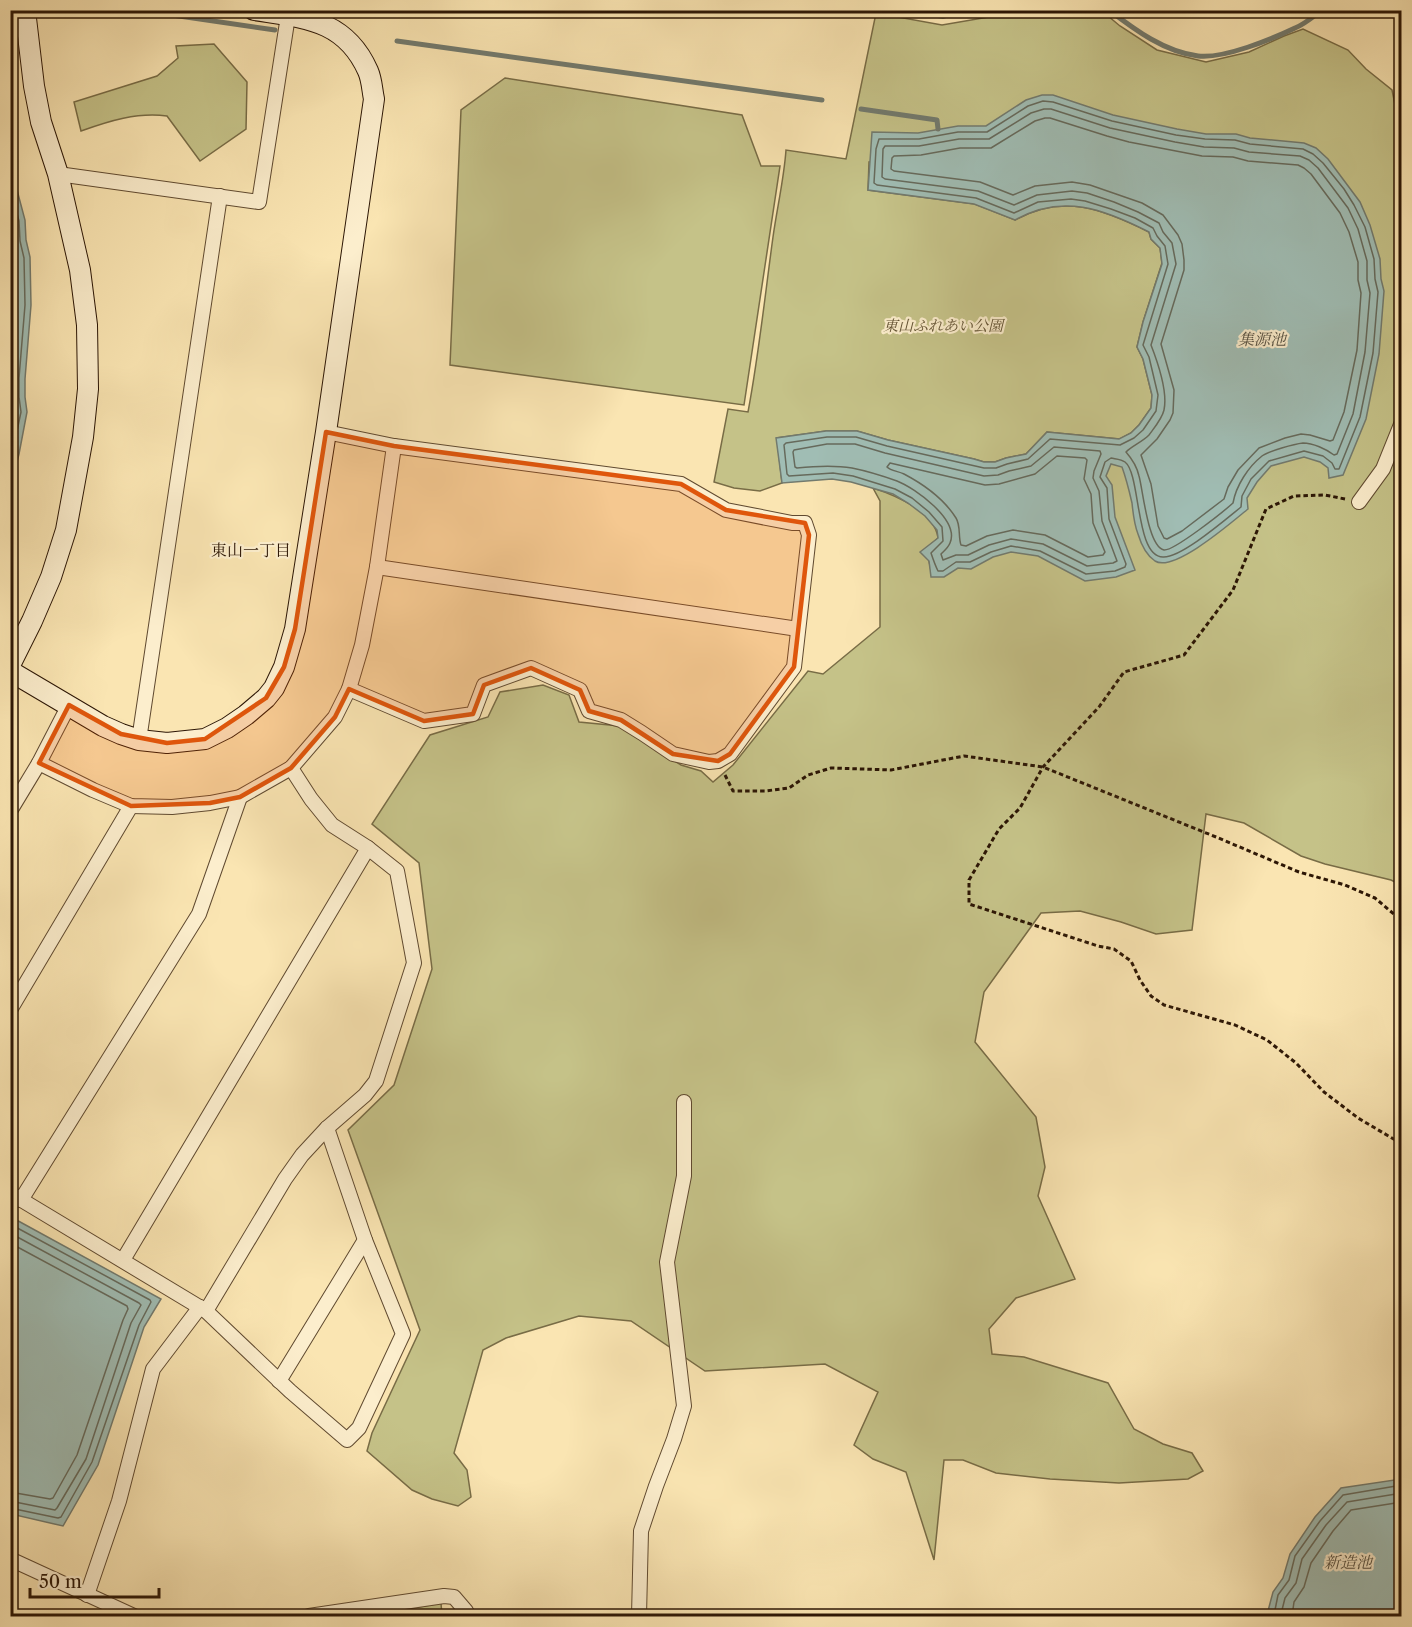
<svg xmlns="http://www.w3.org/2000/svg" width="1412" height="1627" viewBox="0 0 1412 1627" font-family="'Libre Caslon Text','Noto Serif JP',serif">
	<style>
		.green { fill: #c5c288; stroke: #786c46; stroke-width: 1.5 }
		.water { fill: #a0bdb4; stroke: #727a6e; stroke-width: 1.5 }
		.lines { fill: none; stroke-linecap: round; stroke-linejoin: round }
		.shore { stroke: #666a5c; stroke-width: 1.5 }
		.stream { stroke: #727a6e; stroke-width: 5 }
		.street-casing { stroke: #604a30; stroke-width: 16 }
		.secondary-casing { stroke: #2c1605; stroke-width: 22 }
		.path { stroke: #2c1605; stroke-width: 3; stroke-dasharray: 4.5 3; stroke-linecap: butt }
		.street { stroke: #fceecd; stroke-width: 14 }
		.secondary { stroke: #fceecd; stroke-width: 20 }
		.marked { fill: #df560c; fill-opacity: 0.2; stroke: #df560c; stroke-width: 4.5; stroke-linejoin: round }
		.labels { text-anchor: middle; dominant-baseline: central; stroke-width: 4.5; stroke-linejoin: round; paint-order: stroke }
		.park-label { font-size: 15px; font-style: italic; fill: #625233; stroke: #fceecd }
		.water-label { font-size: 16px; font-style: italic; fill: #555042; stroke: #fceecd }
		.neighbourhood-label { font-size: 16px; fill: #2c1605; stroke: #fceecd }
	</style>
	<rect width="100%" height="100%" fill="#fae5b2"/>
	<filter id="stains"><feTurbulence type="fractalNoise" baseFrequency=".00333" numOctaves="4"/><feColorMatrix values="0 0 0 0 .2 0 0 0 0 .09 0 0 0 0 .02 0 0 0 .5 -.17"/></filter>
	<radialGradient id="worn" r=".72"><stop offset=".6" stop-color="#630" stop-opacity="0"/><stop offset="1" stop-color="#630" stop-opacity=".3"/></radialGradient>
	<g class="green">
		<path d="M1024,11h78l18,15 37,24 49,12 43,-10 35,-16 19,-7 45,21 18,19 26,21 10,48 -1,747 -10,-5 -66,-16 -24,-8 -57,-33 -38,-9 -14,116 -36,4 -35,-12 -41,-11 -39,2 -57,79 -9,50 61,75 9,50 -7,29 37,83 -59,19 -27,31 3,25 32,3 84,26 26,46 29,15 29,9 11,18 -15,8 -69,4 -69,-4 -54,-6 -33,-13h-19l-10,100 -28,-88 -33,-13 -19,-14 24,-53 -53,-28 -120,7 -74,-50 -52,-5 -73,22 -23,12 -29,103 13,17 4,27 -13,9 -26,-7 -20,-9 -45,-39 5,-18 48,-103 -72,-200 46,-45 38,-116 -13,-106 -47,-39 58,-89 58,-18 12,-25 43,-7 26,10 10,27 41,4 61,39 20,6 12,11 20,-17 75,-94 15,3 57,-47v-126l-7,-13c22,7 62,24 65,50l-8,7 -1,16 3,15 228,-149 53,-179 -115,-96 -229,10 -1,28 107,14 40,16c48,-27 88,-11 134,12l2,7 9,9 2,15 -19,59 -6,25 6,12 9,36 -1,13 -12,17 -8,8 -11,6 -73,-7 -21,22 -20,4 -11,4h-11l-10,-3 -86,-19 -31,-9h-31l-49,7 5,45 -22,8 -26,-3 -20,-6 14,-73 20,3c11,-58 17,-117 25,-175 4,-29 11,-58 13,-87l60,9 30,-146 66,12z"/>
		<path d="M214,44l33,38 -1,47 -46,32 -33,-45c-30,-4 -58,5 -86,15l-7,-29 83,-26 21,-18 -2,-12z"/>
		<polygon points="505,78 742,115 761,166 780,166 744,405 450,365 461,110"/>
		<polygon points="441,1603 442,1616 370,1616"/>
	</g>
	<g class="water">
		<polygon points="894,11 972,10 972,11 943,18"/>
		<path d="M1042,95h11l60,20 64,14 29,5h30l14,4 54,5 12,5 12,11 32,43 10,23 10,34 1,20 3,12 -5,63 -13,65 -23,56 -14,3 -1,-10 -8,-6 -16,-5 -33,9 -14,16 -10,16 1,11c-15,12 -74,64 -93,52 -9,-6 -14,-17 -17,-27 -4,-10 -5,-21 -6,-31 -3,-13 -6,-25 -10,-36l-11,-3 -5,12 6,9 3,32 20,53 -19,7 -31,4 -47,-25 -27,-4 -18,5 -22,12 -13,-1 -14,9h-13l-2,-16 -9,-9 18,-14 -1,-8 -12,-14 -17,-13 -15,-9 -42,-12 -19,-3 -50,4 -6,-45 50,-7h31l31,9 86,19 10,3h11l11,-4 20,-4 21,-22 72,7 12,-6 8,-8 12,-17 1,-13 -9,-36 -6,-12 6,-25 19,-58 -2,-16 -9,-9 -2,-7c-45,-23 -87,-39 -134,-12l-41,-16 -106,-14 4,-58 46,1 40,-7h28l40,-26z"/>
		<polygon points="11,172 17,190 25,220 26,240 30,257 31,305 25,379 25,397 27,412 19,454 11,485"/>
		<polygon points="11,1217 161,1299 144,1327 98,1465 63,1526 11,1514"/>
		<polygon points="1401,1479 1401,1616 1270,1616 1268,1611 1273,1592 1283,1578 1290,1554 1315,1517 1341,1488"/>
	</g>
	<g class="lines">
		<g class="shore">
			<path d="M1043,101l10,1 59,19 64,14 29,4 30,1 15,4 53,5 10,5 10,9 21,26 10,16 11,22 9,32 1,20 3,13 -5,61 -13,64 -21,52h-4l-3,-6 -9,-7 -19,-5 -35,10 -18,18 -9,17 -1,11c-15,12 -60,51 -78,50 -28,0 -22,-83 -38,-95 -4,-3 -10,-3 -14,-4l-6,4 -5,15 7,11 2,31 17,45 -1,3 -10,4 -29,3 -46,-23 -29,-5 -20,6 -21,10h-14l-13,9h-5c-1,-2 -6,-15 -7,-18l12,-12 -1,-14 -13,-15 -17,-14 -17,-9 -42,-13 -20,-3 -44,3 -2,-2 -3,-29 2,-2 41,-6h29l31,9 97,22h12l11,-4 21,-5 22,-20 70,6 14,-7 9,-8 13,-19 2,-16 -9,-38 -6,-12 25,-81 -3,-18 -8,-10 -4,-8 -18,-10 -24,-9 -26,-8 -14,-2 -33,3 -24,11 -38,-15 -99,-13 -3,-2 2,-34 3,-10h40l39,-7h29l41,-26z"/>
			<path d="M1044,109h7l59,19 65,14 29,5 30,1 15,4 51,4 9,4 9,8 30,40 10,21 9,32v19l3,13 -5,59 -12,62 -16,40 -3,1c-8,-6 -21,-12 -31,-12 -9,1 -34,8 -41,13 -14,11 -26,30 -29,47 -10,9 -59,48 -69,47 -16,-3 -21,-60 -25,-74 -2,-9 -6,-16 -13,-24 6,-6 16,-10 23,-17 5,-7 13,-16 15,-25 4,-19 -6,-47 -13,-65l25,-81 -4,-21 -9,-11 -4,-9 -21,-11 -24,-10 -27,-9 -15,-2 -35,4 -23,10 -36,-14 -93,-12 -3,-2 1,-28 2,-3h34l40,-7h30l42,-26z"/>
			<polygon points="1045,118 1050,118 1107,136 1129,142 1202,156 1233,157 1248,161 1298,165 1304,168 1311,174 1340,213 1349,232 1358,262 1358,280 1361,293 1357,350 1344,412 1333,440 1330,441 1310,435 1301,434 1285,438 1259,448 1238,470 1228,487 1224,499 1182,531 1167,539 1164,538 1158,526 1151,484 1141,455 1157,439 1170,420 1173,413 1174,390 1161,344 1184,270 1184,260 1182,244 1178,235 1163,215 1142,203 1090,185 1072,182 1035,186 1013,195 980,182 894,171 891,169 892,158 894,156 921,155 960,148 991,148 1035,121"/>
			<polyline points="10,188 19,221 20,241 24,258 25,305 19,378 19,397 21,412 10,464"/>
			<polyline points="10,219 13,242 16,259 17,305 11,378 11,398 13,412 10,428"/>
			<path d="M827,444h28l30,9 99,23 14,-1 11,-4 22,-5 23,-19 46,4 1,3 -7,17 -1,7 6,13 3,30 15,40 -4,2 -26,3 -44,-22 -32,-5 -22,6 -21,10h-12l-13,5 -2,-6c3,-3 7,-6 9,-11 10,-23 -35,-55 -53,-62 -14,-5 -30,-10 -45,-13 -18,-3 -36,-2 -55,0l-2,-1 -2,-15 1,-2z"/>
			<path d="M1057,456l28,2 2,2 -3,19 7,15 2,29 12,29 -2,3 -15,2 -43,-22 -32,-5 -26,6 -21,10 -5,-1c-3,-8 0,-19 -5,-27 -12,-19 -33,-34 -52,-44 -6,-3 -13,-3 -17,-7l3,-4 95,22 14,-1 36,-10z"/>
			<polyline points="10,1224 150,1300 151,1302 139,1325 92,1462 61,1517 58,1518 10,1508"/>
			<polyline points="10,1233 139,1303 141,1305 131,1323 86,1459 57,1508 55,1510 10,1501"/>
			<polyline points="10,1243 127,1306 128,1309 123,1320 77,1455 53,1498 50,1499 10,1492"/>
			<polyline points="1275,1616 1275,1610 1278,1595 1289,1580 1295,1556 1320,1521 1343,1495 1402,1485"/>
			<polyline points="1283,1616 1282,1610 1285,1598 1296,1583 1302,1559 1326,1525 1347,1502 1402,1493"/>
			<polyline points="1292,1616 1294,1602 1304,1587 1311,1563 1333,1531 1351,1510 1402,1502"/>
		</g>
		<g class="stream">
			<polyline points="138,10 275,30"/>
			<path d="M1109,10c26,20 56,42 89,46 26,3 74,-17 97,-28 10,-4 19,-12 27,-18"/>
			<polyline points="397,41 822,100"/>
			<polyline points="861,109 937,120 938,129"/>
		</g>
		<defs>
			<g id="street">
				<polyline points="58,174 259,202 288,16"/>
				<polyline points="326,432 394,446 681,484 726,510 792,523 805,523 809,535 794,667 730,754 718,761 709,762 673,754 642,733 621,720 589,711 580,690 531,668 484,685 473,714 424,721 349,689"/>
				<polyline points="1359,502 1383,469 1402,422"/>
				<polyline points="377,567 798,629"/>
				<polyline points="139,740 220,196"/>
				<polyline points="39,763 93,790 131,806 172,807 210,803 240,797 291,768 335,717 349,689 362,645 377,567 394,446"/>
				<polyline points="10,811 39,763 69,705"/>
				<polyline points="10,1010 131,806"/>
				<polyline points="10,1193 206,1311 290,1391 347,1440 359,1428 403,1334 365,1240 327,1128"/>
				<polyline points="21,1200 199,914 240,797"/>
				<polyline points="123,1260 368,848"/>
				<polyline points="206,1311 285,1179 302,1155 327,1128 365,1095 376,1081 414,963 397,871 368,848 332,825 311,799 291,768"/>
				<polyline points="279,1381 365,1240"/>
				<polyline points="10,1559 134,1616"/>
				<polyline points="87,1595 119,1501 153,1369 200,1307"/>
				<polyline points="309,1616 444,1596 454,1597 466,1611 469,1616"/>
				<polyline points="639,1616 641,1531 656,1486 674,1439 684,1406 667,1262 684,1176 684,1102"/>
			</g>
			<g id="secondary">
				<polyline points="10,665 32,621 51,577 66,530 83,437 88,389 87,325 80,270 58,174 41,122 34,86 25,10"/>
				<path d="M10,671l93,55 18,8 18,6 28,3 38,-4 22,-11 19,-13 20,-17 8,-10 10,-21 11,-38 31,-197 48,-333c-2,-9 -2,-19 -6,-28 -23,-52 -64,-53 -114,-61"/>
			</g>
		</defs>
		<use href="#street" class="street-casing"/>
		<use href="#secondary" class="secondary-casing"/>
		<g class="path">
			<polyline points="1345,499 1325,495 1294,496 1266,509 1233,590 1184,655 1124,672 1099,707 1043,767 1020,808 999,829 969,880 969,904 1098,946 1114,949 1131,961 1140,980 1151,996 1164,1005 1235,1025 1267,1040 1296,1063 1324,1092 1358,1118 1402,1144"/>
			<polyline points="725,775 733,791 765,791 789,788 808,775 831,768 891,770 964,756 1043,767 1216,837 1299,872 1345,885 1375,898 1402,921"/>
		</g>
		<use href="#street" class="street"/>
		<use href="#secondary" class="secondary"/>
	</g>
	<path class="marked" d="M326,432l68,14 287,38 45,26 79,13 4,12 -15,132 -64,87 -12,7 -45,-7 -52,-34 -32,-9 -9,-21 -49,-22 -47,17 -11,29 -49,7 -75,-32 -14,28 -44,51 -51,29 -30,6 -79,3 -92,-43 30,-58 52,29 46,9 38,-4 61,-41 18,-31 11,-38z"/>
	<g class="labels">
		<g class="park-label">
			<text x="943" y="325">東山ふれあい公園</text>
		</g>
		<g class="water-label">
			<text x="1262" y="339">集源池</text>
			<text x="1348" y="1562">新造池</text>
		</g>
		<g class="neighbourhood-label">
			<text x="251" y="550">東山一丁目</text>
		</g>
	</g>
	<rect width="1412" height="1627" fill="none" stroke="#fae5b2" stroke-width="36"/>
	<rect x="12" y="12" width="1388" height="1603" fill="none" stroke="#2c1605" stroke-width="3"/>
	<rect x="18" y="18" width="1376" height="1591" fill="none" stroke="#2c1605" stroke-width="1.5"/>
	<path d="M30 1588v9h129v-9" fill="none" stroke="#2c1605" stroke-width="3"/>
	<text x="39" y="1588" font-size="18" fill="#2c1605" stroke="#fceecd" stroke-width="4.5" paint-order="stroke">50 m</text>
	<rect width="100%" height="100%" filter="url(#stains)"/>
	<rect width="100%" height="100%" fill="url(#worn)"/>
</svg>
